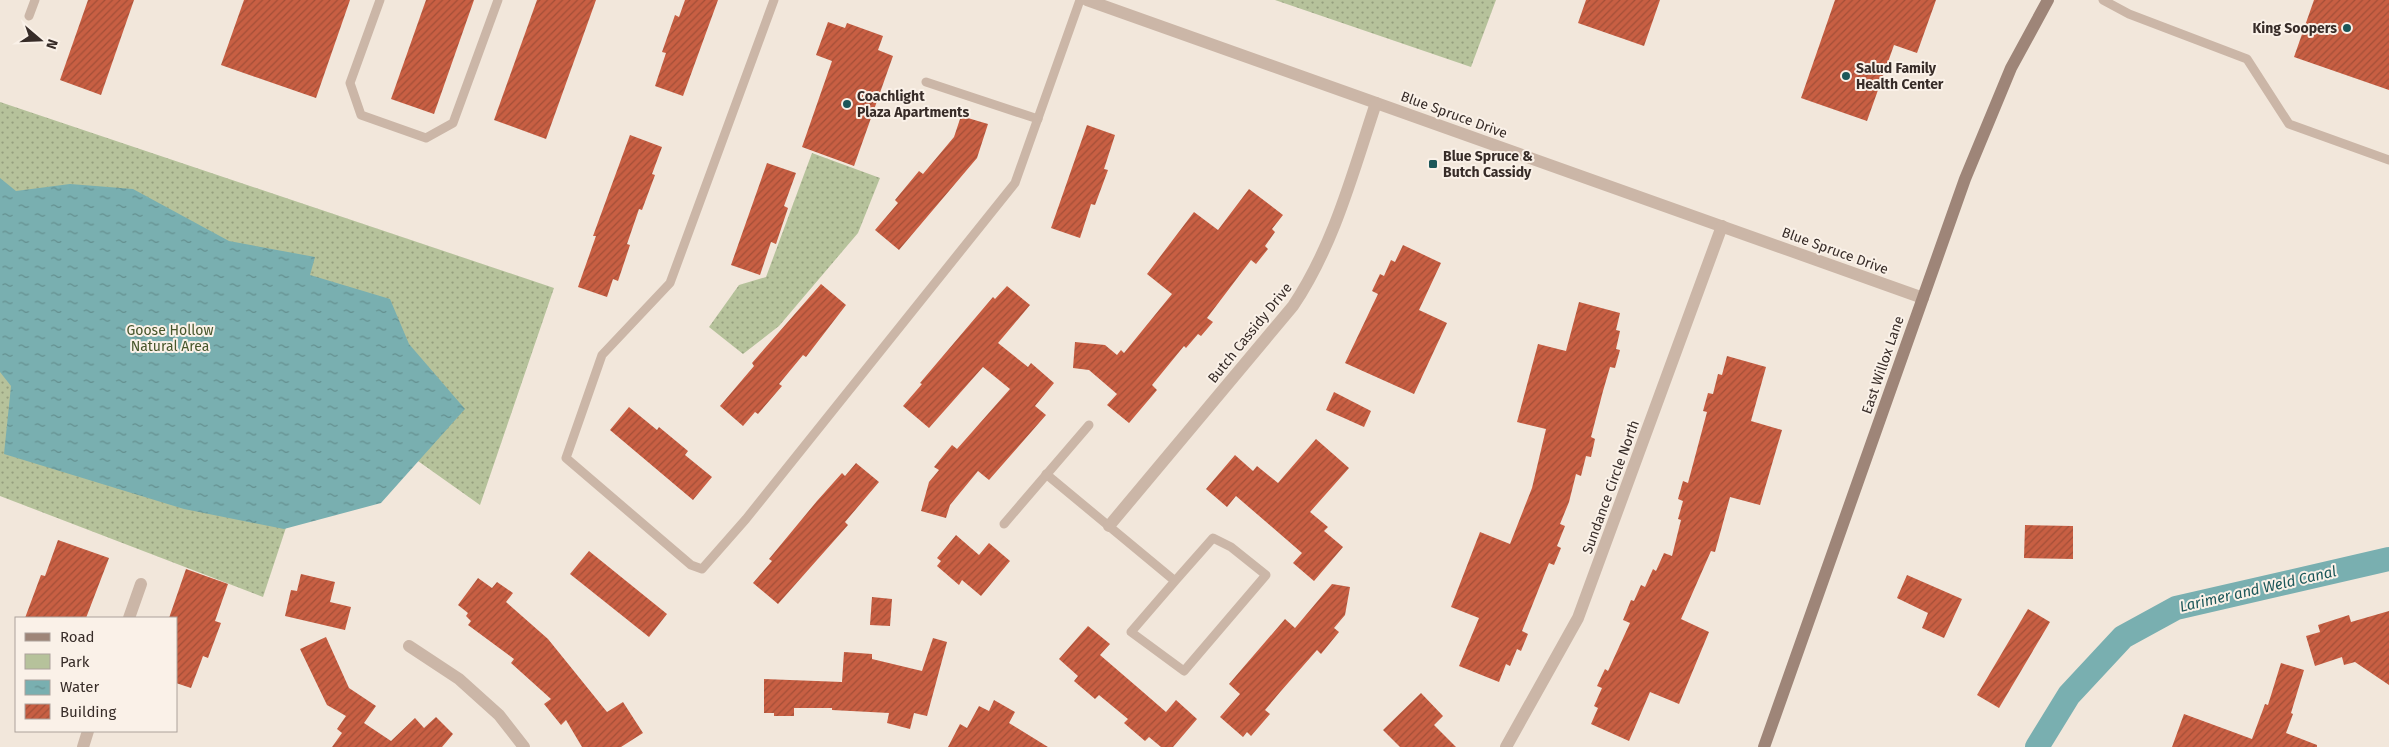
<svg xmlns="http://www.w3.org/2000/svg" width="2389" height="747" viewBox="0 0 2389 747" font-family="'Fira Sans',sans-serif">
	<style>
		.green { fill: url(#green-dots) }
		.water { fill: url(#water-ripples) }
		.lines { fill: none; stroke-linecap: round; stroke-linejoin: round }
		.canal { stroke: #79afb0; stroke-width: 24 }
		.building { fill: url(#building-hatch) }
		.service { stroke: #cbb6a7; stroke-width: 9 }
		.minor { stroke: #cbb6a7; stroke-width: 12 }
		.secondary { stroke: #9e8578; stroke-width: 12 }
		.poi-dot { fill: #1c5759; stroke: #faf1e8; stroke-width: 2 }
		.labels { text-anchor: middle; dominant-baseline: central; stroke-width: 4; stroke-linejoin: round; paint-order: stroke }
		.poi-label { font-size: 14px; font-weight: bold; fill: #372c28; stroke: #faf1e8; text-anchor: start }
		.street-label { font-size: 14px; fill: #372c28; stroke: #faf1e8 }
		.park-label { font-size: 14px; fill: #47562b; stroke: #faf1e8 }
		.water-label { font-size: 15px; font-style: italic; fill: #1c5759; stroke: #faf1e8 }
	</style>
	<defs>
		<pattern id="green-dots" width="8" height="8" patternUnits="userSpaceOnUse" patternTransform="scale(1.25)"><rect width="8" height="8" fill="#b6c29b"/><path d="M2 2h.1M6 6h.1" fill="none" stroke="#959e7e" stroke-width="1.8" stroke-linecap="round"/></pattern>
		<pattern id="water-ripples" width="26" height="14" patternUnits="userSpaceOnUse" patternTransform="scale(1.25)"><rect width="26" height="14" fill="#79afb0"/><path d="M2 4q2-2 4 0t4 0M15 11q2-2 4 0t4 0" fill="none" stroke="#648f8f"/></pattern>
		<pattern id="building-hatch" width="6" height="6" patternUnits="userSpaceOnUse" patternTransform="scale(1.25)"><rect width="6" height="6" fill="#c85f43"/><path d="M-1 1l2-2M0 6l6-6M5 7l2-2" fill="none" stroke="#a34f38"/></pattern>
	</defs>
	<rect width="100%" height="100%" fill="#f2e7db"/>
	<g class="green">
		<polygon points="1275,0 1496,0 1471,67"/>
		<polygon points="0,102 554,288 480,505 329,398 263,597 0,496"/>
		<polygon points="812,153 880,178 858,233 779,326 743,354 709,327 739,285 766,277"/>
	</g>
	<polygon class="water" points="0,178 16,191 70,184 133,189 229,241 315,257 310,275 390,299 409,344 465,409 381,503 284,529 184,509 4,454 11,386 0,372"/>
	<g class="lines">
		<polyline class="canal" points="2037,747 2069,695 2123,637 2176,608 2389,559"/>
	</g>
	<g class="building">
		<polygon points="88,0 134,0 101,95 60,80"/>
		<polygon points="244,0 350,0 316,98 221,65"/>
		<polygon points="426,0 474,0 434,114 391,99"/>
		<polygon points="537,0 596,0 546,139 494,120"/>
		<polygon points="685,0 718,0 683,96 655,86 666,53 662,52 675,15 679,17"/>
		<polygon points="1586,0 1660,0 1644,46 1578,23"/>
		<polygon points="1835,0 1936,0 1917,53 1894,45 1867,121 1801,98"/>
		<polygon points="2314,0 2389,0 2389,90 2294,57"/>
		<polygon points="828,22 845,28 847,23 883,36 878,50 893,56 854,166 802,147 832,61 816,55"/>
		<polygon points="961,116 988,124 977,158 899,250 875,230 898,203 895,200 919,171 923,174 954,137"/>
		<polygon points="1087,125 1115,135 1104,169 1108,170 1095,205 1091,204 1080,238 1051,228"/>
		<polygon points="630,135 662,147 652,174 655,175 642,210 639,209 627,244 630,245 618,281 613,279 607,297 578,287 596,236 593,236"/>
		<polygon points="767,163 796,173 784,206 788,208 776,244 771,242 760,275 731,265"/>
		<polygon points="1249,189 1283,215 1272,229 1275,232 1265,246 1268,249 1256,264 1251,260 1207,318 1213,322 1201,336 1198,334 1186,348 1184,346 1152,385 1157,390 1129,423 1107,405 1117,394 1089,370 1073,368 1075,342 1105,345 1117,355 1121,350 1124,353 1172,294 1147,274 1178,233 1194,212 1218,230"/>
		<polygon points="1403,245 1441,263 1419,310 1447,323 1414,394 1345,363 1378,294 1372,291 1380,274 1384,276 1391,260 1395,262"/>
		<polygon points="821,284 846,305 806,357 803,355 779,384 782,386 758,414 755,412 743,426 720,406 754,366 752,363"/>
		<polygon points="1007,286 1030,305 998,343 1028,367 1031,363 1054,383 1035,406 1046,415 989,480 978,471 950,505 946,518 921,511 929,482 939,470 934,467 952,445 957,449 1010,389 983,367 929,428 903,406 922,384 920,383 993,297 995,299"/>
		<polygon points="1579,302 1620,313 1616,330 1620,331 1616,349 1620,350 1615,368 1610,367 1603,391 1591,437 1595,439 1591,457 1586,456 1581,476 1576,474 1569,502 1560,524 1565,526 1557,546 1561,548 1554,565 1549,563 1522,631 1528,634 1521,651 1517,649 1510,666 1506,664 1499,682 1459,666 1479,618 1451,607 1480,532 1510,544 1532,488 1546,429 1517,422 1538,344 1566,351"/>
		<polygon points="1727,356 1766,367 1751,421 1782,430 1760,505 1730,497 1715,552 1711,551 1681,619 1709,632 1679,704 1650,692 1629,741 1591,724 1598,708 1594,706 1602,688 1597,686 1605,669 1608,671 1630,623 1623,620 1631,600 1634,601 1641,585 1645,587 1653,569 1656,571 1664,553 1672,556 1681,520 1678,519 1683,501 1678,499 1683,481 1688,483 1707,412 1703,411 1708,393 1713,394 1718,374 1722,375"/>
		<polygon points="1334,392 1371,411 1364,427 1326,410"/>
		<polygon points="629,407 657,430 659,427 688,451 685,455 712,477 693,500 610,430"/>
		<polygon points="1316,439 1349,468 1310,512 1328,527 1324,531 1343,547 1314,581 1293,563 1302,553 1236,496 1227,507 1206,489 1235,455 1253,471 1257,466 1278,483"/>
		<polygon points="856,463 879,482 845,522 848,525 778,604 753,583 772,561 769,559 817,501 842,473 845,476"/>
		<polygon points="2025,525 2073,526 2073,559 2024,558"/>
		<polygon points="956,535 979,555 989,543 1010,561 981,596 962,580 959,585 937,566 941,561 937,558"/>
		<polygon points="58,540 109,558 86,618 25,618 41,575 45,576"/>
		<polygon points="589,551 667,614 649,637 570,574"/>
		<polygon points="186,569 228,584 215,621 221,623 208,658 203,656 191,688 176,683 176,618 169,618"/>
		<polygon points="301,574 335,582 330,602 351,607 345,630 285,616 291,590 297,591"/>
		<polygon points="1907,575 1962,599 1944,638 1922,628 1928,613 1897,598"/>
		<polygon points="478,578 492,588 497,582 513,593 506,602 548,639 607,712 623,702 643,733 621,747 582,747 566,720 561,725 544,704 551,699 511,663 514,659 468,625 471,621 466,616 468,613 458,605"/>
		<polygon points="1332,584 1350,587 1345,615 1334,628 1339,632 1321,654 1317,650 1281,691 1265,710 1270,714 1251,736 1247,732 1243,737 1220,717 1240,694 1229,684 1285,619 1295,628"/>
		<polygon points="872,597 892,599 890,626 870,625"/>
		<polygon points="2028,609 2050,622 1999,708 1977,695"/>
		<polygon points="2389,611 2389,685 2355,662 2344,665 2342,657 2315,666 2306,636 2320,632 2318,625 2349,615 2351,622"/>
		<polygon points="1088,626 1110,644 1100,655 1143,692 1166,712 1176,700 1197,719 1173,747 1161,747 1149,737 1145,741 1124,723 1128,719 1099,695 1095,699 1074,681 1078,676 1059,659"/>
		<polygon points="326,637 349,688 376,706 364,723 391,741 415,718 424,728 436,717 453,734 442,747 332,747 342,733 337,729 346,716 327,705 300,649"/>
		<polygon points="933,638 947,642 927,716 914,713 910,729 887,723 889,713 832,710 832,708 794,708 794,716 774,716 774,713 764,713 764,679 842,682 844,652 872,654 872,659 922,671"/>
		<polygon points="2281,663 2304,670 2291,713 2293,714 2286,733 2317,745 2317,747 2172,747 2184,714 2252,739 2265,704 2268,705"/>
		<polygon points="1421,693 1443,716 1434,725 1456,747 1400,747 1383,730"/>
		<polygon points="994,700 1015,712 1009,723 1048,747 948,747 960,724 967,728 979,706 989,711"/>
	</g>
	<g class="lines">
		<g class="service">
			<polyline points="380,0 350,83 361,115 426,138 453,123 498,0"/>
			<polyline points="774,0 670,283 602,355 566,458 691,565 702,569 746,519 1015,183 1080,0"/>
			<polyline points="2103,0 2129,14 2247,59 2289,124 2389,160"/>
			<polyline points="29,16 35,0"/>
			<polyline points="926,82 1038,119"/>
			<polyline points="1046,474 1175,581 1213,538 1231,547 1266,575 1184,671 1131,632 1175,581"/>
			<polyline points="1004,524 1089,425"/>
		</g>
		<g class="minor">
			<polyline points="1087,0 1923,298"/>
			<path d="M1109,526l184,-220c41,-61 60,-134 83,-203"/>
			<polyline points="129,618 141,584"/>
			<polyline points="409,646 459,679 499,715 524,747"/>
			<polyline points="83,747 88,731"/>
			<polyline points="1506,747 1578,618 1722,226"/>
		</g>
		<polyline class="secondary" points="1764,747 1965,179 2011,68 2048,0"/>
	</g>
	<g class="poi-dot">
		<circle cx="2347" cy="28" r="5"/>
		<circle cx="1846" cy="76" r="5"/>
		<circle cx="847" cy="104" r="5"/>
		<rect x="1428" y="159" width="10" height="10" rx="2.5"/>
	</g>
	<g class="labels">
		<g class="poi-label">
			<text x="2337" y="28" text-anchor="end">King Soopers</text>
			<text x="1856" y="68">Salud Family<tspan x="1856" dy="16">Health Center</tspan></text>
			<text x="857" y="96">Coachlight<tspan x="857" dy="16">Plaza Apartments</tspan></text>
			<text x="1443" y="156">Blue Spruce &amp;<tspan x="1443" dy="16">Butch Cassidy</tspan></text>
		</g>
		<g class="street-label">
			<text transform="translate(1454 115) rotate(20)">Blue Spruce Drive</text>
			<text transform="translate(1835 251) rotate(20)">Blue Spruce Drive</text>
			<text transform="translate(1250 333) rotate(-51)">Butch Cassidy Drive</text>
			<text transform="translate(1883 365) rotate(-71)">East Willox Lane</text>
			<text transform="translate(1611 487) rotate(-70)">Sundance Circle North</text>
		</g>
		<g class="park-label">
			<text x="170" y="330">Goose Hollow<tspan x="170" dy="16">Natural Area</tspan></text>
		</g>
		<g class="water-label">
			<text transform="translate(2258 589) rotate(-13)">Larimer and Weld Canal</text>
		</g>
	</g>
	<rect x="15" y="617" width="162" height="115" fill="#faf1e8" stroke="#aca29b"/>
	<rect x="25" y="633" width="25" height="8" fill="#9e8578" stroke="#aca29b"/>
	<text x="60" y="642" font-size="15" fill="#372c28">Road</text>
	<rect x="25" y="654" width="25" height="15" fill="#b6c29b" stroke="#aca29b"/>
	<text x="60" y="667" font-size="15" fill="#372c28">Park</text>
	<rect x="25" y="680" width="25" height="15" fill="url(#water-ripples)" stroke="#aca29b"/>
	<text x="60" y="692" font-size="15" fill="#372c28">Water</text>
	<rect x="25" y="704" width="25" height="15" fill="url(#building-hatch)" stroke="#aca29b"/>
	<text x="60" y="717" font-size="15" fill="#372c28">Building</text>
	<g transform="translate(40 40) rotate(109)" stroke="#faf1e8" stroke-width="4" paint-order="stroke">
	<path d="M0-4L9 19L0 12L-9 19Z" fill="#372c28"/>
	<text y="-8" font-size="14" font-weight="bold" text-anchor="middle" fill="#372c28">N</text>
	</g>
</svg>
